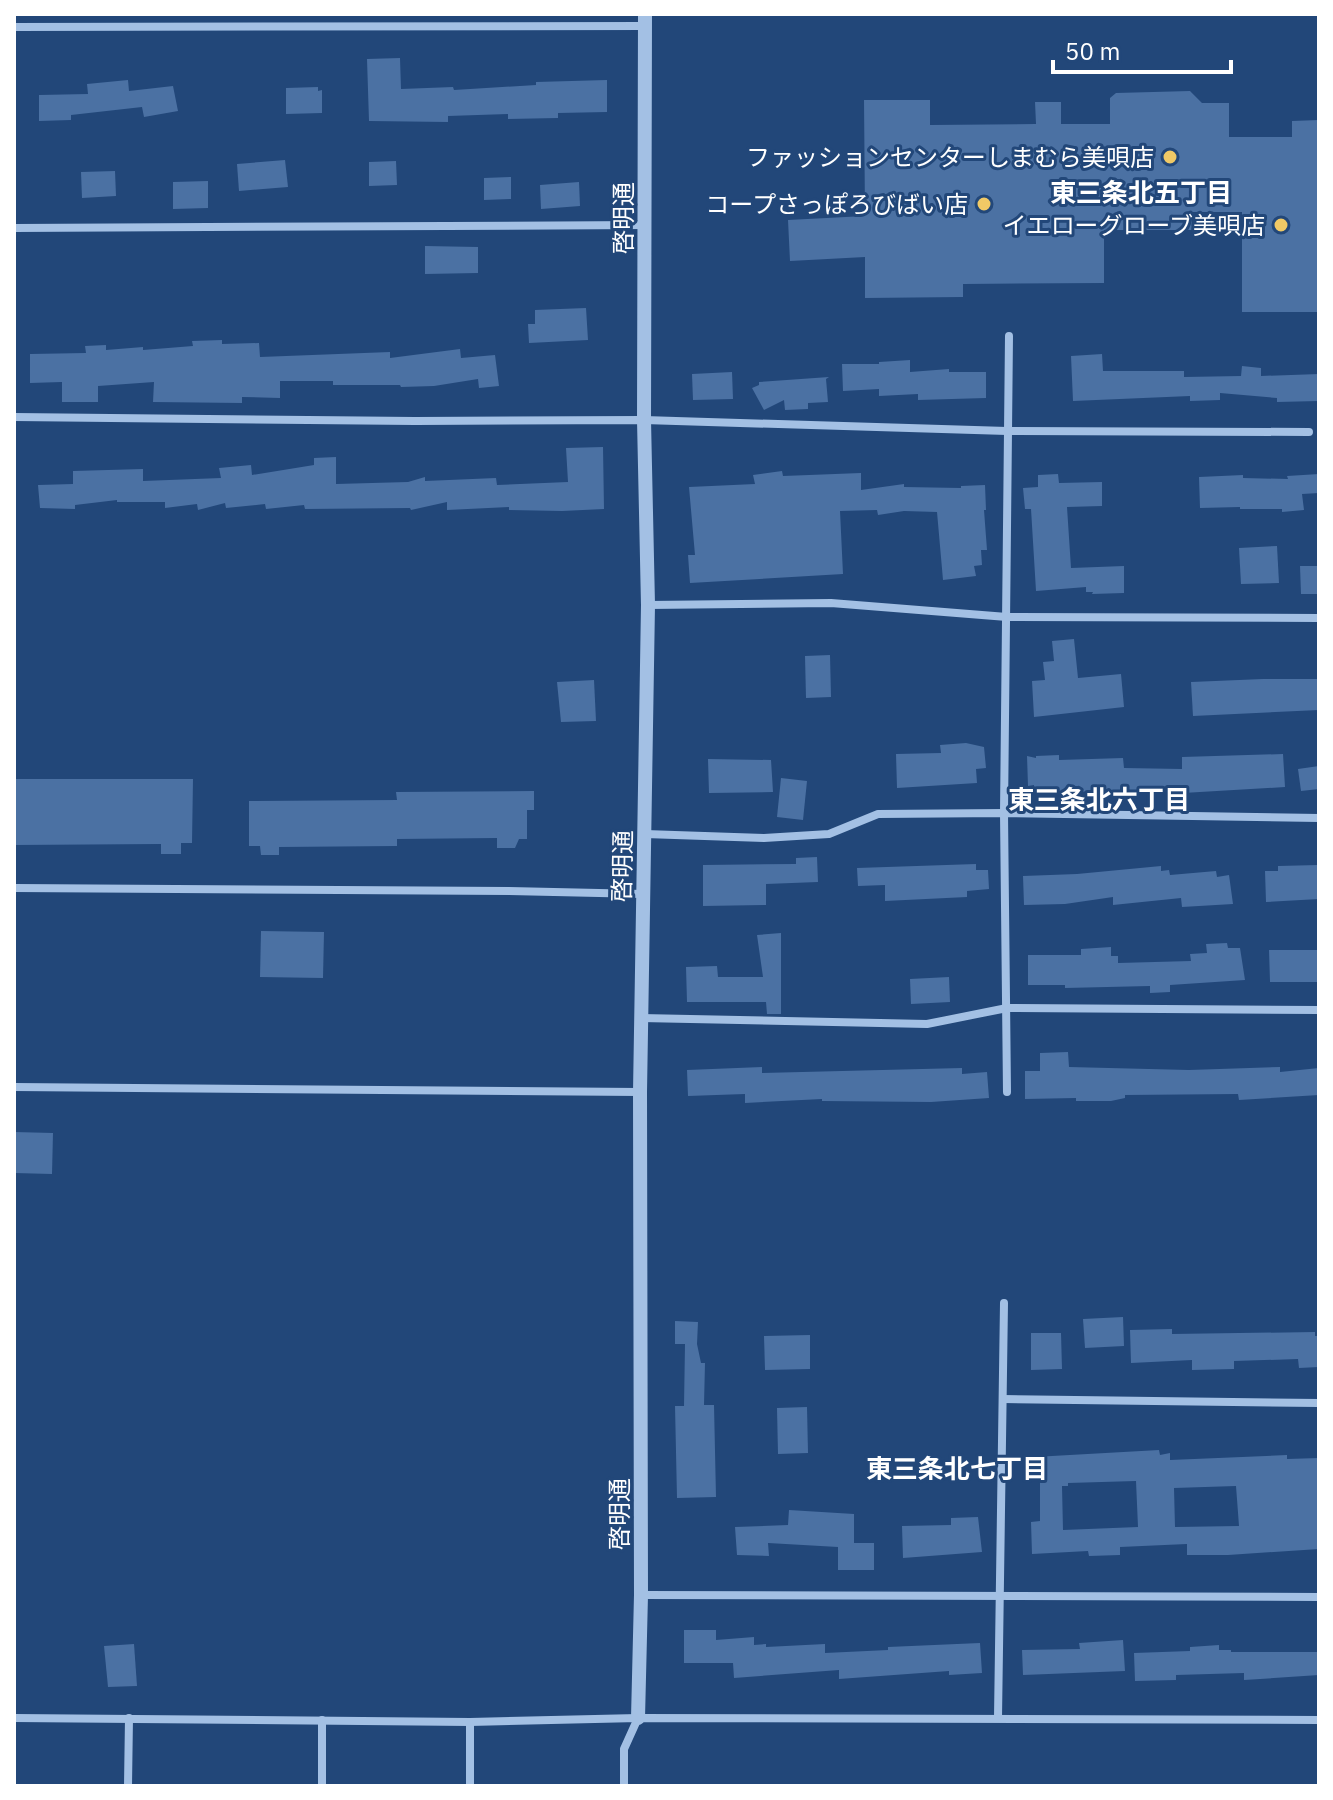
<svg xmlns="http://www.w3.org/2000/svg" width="1333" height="1800" viewBox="0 0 1333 1800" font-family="'IBM Plex Sans','Noto Sans JP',sans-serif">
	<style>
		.building { fill: #4b71a3; fill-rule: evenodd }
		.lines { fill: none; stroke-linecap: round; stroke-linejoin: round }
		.minor { stroke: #a3c0e4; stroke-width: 8 }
		.tertiary { stroke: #a3c0e4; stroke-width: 14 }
		.poi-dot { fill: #f0c966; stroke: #224779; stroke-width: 3 }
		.labels { text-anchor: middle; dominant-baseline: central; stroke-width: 6; stroke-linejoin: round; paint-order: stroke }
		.poi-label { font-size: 24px; fill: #fff; stroke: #224779; text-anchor: end }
		.street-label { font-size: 24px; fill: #fff; stroke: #224779 }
		.neighbourhood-label { font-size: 26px; font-weight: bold; fill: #fff; stroke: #224779 }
	</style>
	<rect width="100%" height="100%" fill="#224779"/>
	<g class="building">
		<polygon points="400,58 401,89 453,87 454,90 536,85 536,82 607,80 607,112 558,113 558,118 508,119 508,114 448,116 448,122 369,121 367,59"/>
		<polygon points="128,80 129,91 173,86 178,111 144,117 142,107 71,115 71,120 39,121 39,95 88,94 87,84"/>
		<polygon points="318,87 318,91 322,90 322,113 286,114 286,88"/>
		<polygon points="1190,91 1202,103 1229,103 1229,137 1292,137 1292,121 1319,120 1319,312 1242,312 1242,212 1192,212 1192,230 1104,230 1104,283 963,284 963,297 865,298 865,257 790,261 788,220 865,216 864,100 930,100 930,125 1036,124 1035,102 1061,102 1061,124 1110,124 1110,98 1116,93"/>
		<polygon points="285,160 288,187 239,191 237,164"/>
		<polygon points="396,161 397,185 369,186 369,162"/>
		<polygon points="115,171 116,196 82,198 81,172"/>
		<polygon points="511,177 511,199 484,200 484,178"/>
		<polygon points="208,181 208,208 173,209 173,182"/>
		<polygon points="579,182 580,206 541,209 540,185"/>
		<polygon points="425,246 478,247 478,273 425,274"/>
		<polygon points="586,308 588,340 529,343 528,324 535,324 535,310"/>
		<polygon points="222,340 222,344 259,343 260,357 390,352 390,358 460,349 461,358 495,355 499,386 479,388 478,379 434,386 401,387 400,385 333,385 333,381 280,381 280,398 242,397 242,403 153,402 154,382 98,386 98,402 62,402 62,382 30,383 30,354 86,353 85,346 106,345 106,350 143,347 143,350 193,346 192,341"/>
		<polygon points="1102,354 1103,371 1184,371 1184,377 1241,376 1242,366 1261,368 1261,376 1319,374 1319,401 1277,402 1277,398 1220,393 1220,400 1190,401 1190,396 1073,401 1071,356"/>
		<polygon points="910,360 910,372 949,369 949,372 986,372 986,398 918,400 918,394 879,396 879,389 843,391 842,364 879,364 879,362"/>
		<polygon points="732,372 733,399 693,400 692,374"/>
		<polygon points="829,377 826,379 828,402 808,403 808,409 785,410 784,400 764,410 752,388 759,385 759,382"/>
		<polygon points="603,447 604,509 562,511 509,510 509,507 447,510 447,502 411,510 410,508 305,509 304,505 266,509 265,504 226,508 225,503 198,510 197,504 165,508 165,502 117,502 117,500 75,505 75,509 40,508 38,485 73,484 73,471 143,469 143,481 221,478 219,468 251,465 252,475 314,465 314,458 336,457 336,484 408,482 425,477 425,481 496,478 497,485 568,482 566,448"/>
		<polygon points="782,471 783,476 861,473 861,490 904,484 904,487 961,488 961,486 985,485 986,510 984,510 987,550 981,550 982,565 974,566 976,576 943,580 937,512 904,511 878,515 877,510 840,511 843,574 690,583 688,555 695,555 689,487 755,484 753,475"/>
		<polygon points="1058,474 1059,483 1102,482 1102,506 1067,507 1071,568 1124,566 1124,593 1092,594 1093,592 1086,592 1086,587 1036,591 1031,509 1025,509 1023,488 1038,487 1038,475"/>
		<polygon points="1319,474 1319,493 1302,494 1304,510 1282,512 1282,509 1240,509 1240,507 1200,508 1199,477 1243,475 1243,478 1288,479 1287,476"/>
		<polygon points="1277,546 1279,583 1241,584 1239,548"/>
		<polygon points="1300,566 1319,566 1319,594 1301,594"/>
		<polygon points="1074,639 1078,678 1121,674 1124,707 1034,717 1032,681 1045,680 1043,662 1054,661 1052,641"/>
		<polygon points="830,655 831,697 806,698 805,656"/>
		<polygon points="1263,679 1319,679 1319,710 1193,716 1191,682"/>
		<polygon points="594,680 596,721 561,722 557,682"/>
		<polygon points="966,743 984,747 986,768 976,769 977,783 897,788 896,754 941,753 940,745"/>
		<polygon points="1283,754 1285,787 1183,793 1136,790 1034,793 1034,785 1028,786 1027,756 1036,758 1036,756 1059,755 1059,760 1123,758 1124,768 1182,769 1182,757"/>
		<polygon points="708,759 771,760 773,792 709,793"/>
		<polygon points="1319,766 1319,789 1301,791 1298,769"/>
		<polygon points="781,778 807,781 803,820 777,817"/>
		<polygon points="14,779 193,779 192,843 181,843 181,854 161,854 161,844 14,845"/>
		<polygon points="534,791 534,810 527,810 527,839 519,839 515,848 497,848 497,838 397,839 397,846 279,847 279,855 261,855 260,846 249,846 249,801 397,800 396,792"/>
		<polygon points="817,857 818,882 766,884 766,905 703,906 703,865 796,864 796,858"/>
		<polygon points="976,864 976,870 988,870 989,889 967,891 967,897 885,901 885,885 858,886 857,868"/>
		<polygon points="1318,865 1319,899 1266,902 1265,871 1278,871 1278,866"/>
		<polygon points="1161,866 1161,871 1169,870 1170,875 1216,871 1217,877 1229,875 1233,904 1182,907 1181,898 1113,905 1113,897 1065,904 1024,905 1023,876 1077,874"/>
		<polygon points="261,931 324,932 323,978 260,977"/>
		<polygon points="781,933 781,1014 767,1014 766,1002 687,1002 686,967 717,966 718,977 763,977 757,935"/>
		<polygon points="1227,943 1228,948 1240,948 1245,980 1170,985 1170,992 1150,993 1150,986 1065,988 1065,985 1028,985 1028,955 1081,955 1081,949 1111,947 1111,956 1118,956 1118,963 1191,961 1190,954 1207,953 1206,944"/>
		<polygon points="1269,950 1319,950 1319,982 1270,982"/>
		<polygon points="949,977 950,1002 911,1004 910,979"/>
		<polygon points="1068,1052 1069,1067 1189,1070 1280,1067 1280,1072 1319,1068 1319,1095 1239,1100 1238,1094 1125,1095 1125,1098 1111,1101 1076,1101 1076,1098 1025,1099 1025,1071 1040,1071 1040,1053"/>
		<polygon points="762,1067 762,1073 962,1068 962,1074 987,1072 989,1098 931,1102 822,1101 822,1099 745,1103 745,1094 688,1096 687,1070"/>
		<polygon points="14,1132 53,1133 52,1174 14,1173"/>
		<polygon points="1123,1317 1124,1346 1085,1348 1083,1319"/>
		<polygon points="675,1321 698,1322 697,1344 701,1363 705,1363 704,1405 714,1405 716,1497 677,1498 675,1406 684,1406 685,1344 675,1344"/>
		<polygon points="1172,1329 1172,1334 1315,1332 1315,1336 1319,1336 1319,1367 1299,1368 1298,1359 1234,1361 1234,1369 1192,1370 1192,1360 1131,1363 1130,1330"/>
		<polygon points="1031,1333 1061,1333 1062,1369 1031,1370"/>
		<polygon points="810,1335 810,1369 765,1370 764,1336"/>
		<polygon points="807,1407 808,1453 778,1454 777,1408"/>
		<path d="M1159,1450l1,5 10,-2v7l117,-5v4l32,-1v91l-91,6h-41v-11l-67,3v8l-31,1 -1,-5 -56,3 -1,-32 9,-1v-41h-6v-23zM1136,1481l2,46 -75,3 -1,-44h6v-3zM1236,1486l3,40 -64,1 -1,-39z"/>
		<polygon points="789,1510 854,1514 854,1543 874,1543 874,1570 838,1570 838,1547 768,1543 769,1556 737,1555 735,1527 788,1525"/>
		<polygon points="978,1517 982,1552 903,1558 902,1526 951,1525 951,1518"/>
		<polygon points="684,1630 716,1630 716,1640 754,1637 754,1645 766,1644 766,1647 825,1644 825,1653 888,1650 888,1647 980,1643 982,1673 949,1675 949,1671 839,1679 839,1670 734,1678 733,1663 684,1663"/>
		<polygon points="1123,1640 1125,1671 1023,1675 1022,1650 1080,1649 1079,1643"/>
		<polygon points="134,1644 137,1686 108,1687 104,1646"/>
		<polygon points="1219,1645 1219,1650 1231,1650 1231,1652 1319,1652 1319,1675 1244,1680 1244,1673 1176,1675 1176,1680 1135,1681 1134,1653 1190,1651 1190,1647"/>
	</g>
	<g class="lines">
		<g class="minor">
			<polyline points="14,27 645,26"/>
			<polyline points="14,228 645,225"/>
			<polyline points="14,417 415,421 644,420 1007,431 1309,432"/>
			<polyline points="648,605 831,603 1007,617 1319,618"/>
			<polyline points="645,834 764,838 829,834 878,814 1004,813 1319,818"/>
			<polyline points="14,888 509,891 644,894"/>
			<polyline points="641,1018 927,1024 1007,1008 1319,1010"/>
			<polyline points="14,1087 640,1092"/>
			<polyline points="1007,1092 1004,813 1009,336"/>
			<polyline points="1003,1399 1319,1403"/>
			<polyline points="641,1595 1319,1597"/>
			<polyline points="14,1718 470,1722 638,1718 1319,1720"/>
			<polyline points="998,1718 1004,1303"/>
			<polyline points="470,1722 470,1786"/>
			<polyline points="128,1786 129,1718"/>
			<polyline points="322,1786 322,1720"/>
			<polyline points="624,1786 624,1749 638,1718"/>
		</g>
		<polyline class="tertiary" points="638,1718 641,1595 640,1092 648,605 644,420 645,14"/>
	</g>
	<g class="poi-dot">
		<circle cx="1170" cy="157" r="8"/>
		<circle cx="984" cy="204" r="8"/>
		<circle cx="1281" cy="225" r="8"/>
	</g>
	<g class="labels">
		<g class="poi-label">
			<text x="1154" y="157">ファッションセンターしまむら美唄店</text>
			<text x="968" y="204">コープさっぽろびばい店</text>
			<text x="1265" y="225">イエローグローブ美唄店</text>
		</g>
		<g class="street-label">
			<text transform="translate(623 218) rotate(-90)">啓明通</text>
			<text transform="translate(622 866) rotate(-89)">啓明通</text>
			<text transform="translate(619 1514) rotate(-90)">啓明通</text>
		</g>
		<g class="neighbourhood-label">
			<text x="1141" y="192">東三条北五丁目</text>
			<text x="1099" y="799">東三条北六丁目</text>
			<text x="957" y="1468">東三条北七丁目</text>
		</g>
	</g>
	<rect width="1333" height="1800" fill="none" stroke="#ffffff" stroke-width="32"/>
	<path d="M1053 60v12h178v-12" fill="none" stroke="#ffffff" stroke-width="4"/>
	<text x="1065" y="60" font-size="24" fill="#ffffff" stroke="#224779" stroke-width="6" paint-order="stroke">50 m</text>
</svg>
